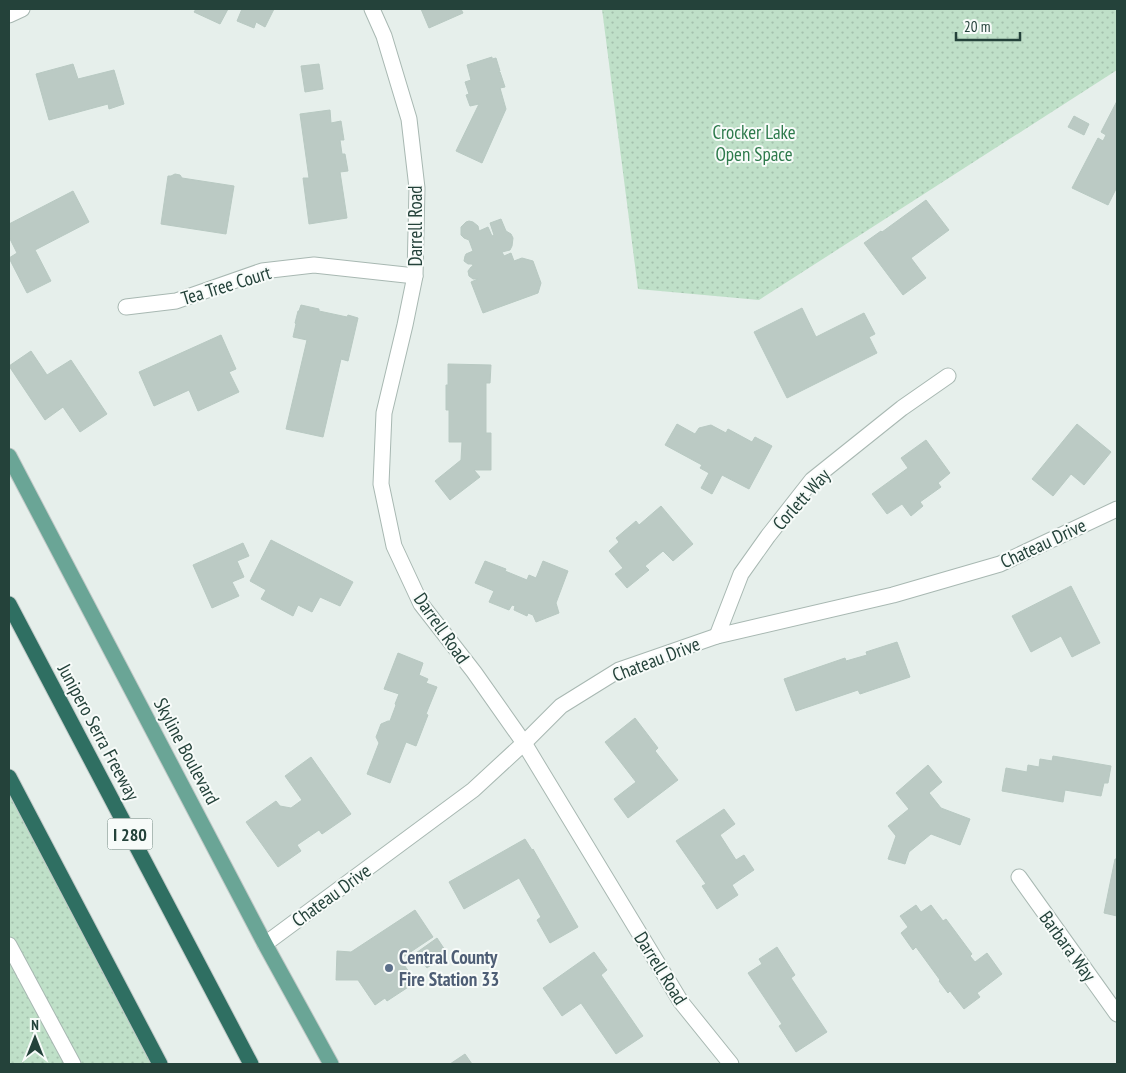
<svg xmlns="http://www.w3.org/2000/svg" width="1126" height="1073" viewBox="0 0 1126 1073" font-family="'PT Sans Narrow',sans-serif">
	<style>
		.park { fill: url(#park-dots) }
		.building { fill: #bbcac4; stroke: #b8c9c2 }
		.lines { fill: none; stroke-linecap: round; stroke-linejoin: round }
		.minor-casing { stroke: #a8b8b2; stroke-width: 17 }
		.major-casing { stroke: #c2cac8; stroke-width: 17 }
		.highway-casing { stroke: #c2cac8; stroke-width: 17 }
		.minor { stroke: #fff; stroke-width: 15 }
		.major { stroke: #6aa596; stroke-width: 15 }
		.highway { stroke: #2f6f62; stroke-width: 15 }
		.service-dot { fill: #5c6f8a; stroke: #f7fbf9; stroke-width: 2 }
		.labels { text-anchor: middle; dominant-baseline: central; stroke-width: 4; stroke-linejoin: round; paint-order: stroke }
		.shield { fill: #f7fbf9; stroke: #637a73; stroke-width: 1 }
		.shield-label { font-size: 18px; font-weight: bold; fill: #24423a }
		.park-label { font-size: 19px; fill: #2d7a4b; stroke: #f7fbf9 }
		.street-label { font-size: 19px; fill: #24423a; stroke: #f7fbf9 }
		.service-label { font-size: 19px; font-weight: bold; fill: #4e5e75; stroke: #f7fbf9; text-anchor: start }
	</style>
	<defs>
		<pattern id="park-dots" width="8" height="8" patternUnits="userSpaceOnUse" patternTransform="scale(1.25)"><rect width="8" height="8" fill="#bfe0c8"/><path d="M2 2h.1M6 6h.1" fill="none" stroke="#a4c1ad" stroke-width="1.8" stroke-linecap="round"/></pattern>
	</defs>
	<rect width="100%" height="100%" fill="#e6efeb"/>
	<g class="park">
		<polygon points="602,9 1117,9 1117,70 759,300 638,289"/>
		<polygon points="9,777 160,1064 9,1064"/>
	</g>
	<g class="building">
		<polygon points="196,9 228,9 220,24 194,12"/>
		<polygon points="242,9 274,9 265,27 256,22 254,28 237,21"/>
		<polygon points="421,9 461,9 463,13 429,28"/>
		<polygon points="492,57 492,59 496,58 500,71 498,72 500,72 505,87 500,88 506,109 482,163 456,151 479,104 470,106 466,95 469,94 465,82 471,80 467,65"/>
		<polygon points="73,64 78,79 114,70 124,104 109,109 108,104 49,120 36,74"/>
		<polygon points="319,64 323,89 305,92 301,66"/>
		<polygon points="1117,101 1117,187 1108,205 1072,188 1098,138 1103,141 1106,135 1101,132"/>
		<polygon points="330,110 331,123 341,121 344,140 340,140 342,154 345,154 348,171 340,172 347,218 309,224 303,178 309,178 300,114"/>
		<polygon points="1074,116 1089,124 1084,135 1068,127"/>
		<polygon points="175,174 180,175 182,178 234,186 226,234 161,224 168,176 171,176"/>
		<polygon points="73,191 89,222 35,250 51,281 27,293 9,258 17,253 9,237 9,224"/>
		<polygon points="926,200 949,230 911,258 926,278 903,295 864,243 881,231 882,232"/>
		<polygon points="501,219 506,231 511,234 513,238 512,246 510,250 502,252 504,256 511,253 514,261 522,258 533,261 541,283 538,293 483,313 471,282 478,279 473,279 469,276 468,271 471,267 473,266 472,264 468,264 464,261 465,256 466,254 473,251 469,240 464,238 461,235 461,227 466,222 469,221 473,222 478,226 479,231 488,227 492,236 494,235 490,223"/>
		<polygon points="301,305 319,309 319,311 347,317 348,315 358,318 348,361 341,359 323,437 286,429 307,340 293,337 296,324 295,323 298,311 299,311"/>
		<polygon points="802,308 816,337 864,313 875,334 869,337 877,353 787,398 754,332"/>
		<polygon points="221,335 236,369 229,372 239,392 198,411 189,390 154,406 139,372"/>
		<polygon points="31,351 47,375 71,360 107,414 80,432 63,407 45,420 9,366"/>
		<polygon points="448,364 491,365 490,383 486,383 486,433 491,433 491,470 474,470 480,477 450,500 435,481 461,460 462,442 449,442 449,410 446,410 446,385 448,385"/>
		<polygon points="677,424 695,434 699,428 711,425 726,433 728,429 752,442 755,437 772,446 749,489 722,475 712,494 701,488 709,473 700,468 702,465 665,445"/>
		<polygon points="1077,424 1111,452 1084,485 1071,474 1053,496 1032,479"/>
		<polygon points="926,440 950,473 938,483 941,487 920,502 923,506 911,516 902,504 887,514 872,494 908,468 901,458"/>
		<polygon points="661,506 693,544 673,561 663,551 645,566 649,570 627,588 615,574 623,568 609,551 619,542 616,538 636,521 639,525"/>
		<polygon points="271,540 353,582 340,606 320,597 312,612 298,605 293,616 261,599 266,590 250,581"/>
		<polygon points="243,543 249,556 237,561 244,577 232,582 239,596 212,608 193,565"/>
		<polygon points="485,561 506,569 505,571 527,580 529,575 536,578 543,561 568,571 556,603 559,613 536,622 533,615 528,613 527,616 514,610 515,606 512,605 509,610 489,602 494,591 475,583"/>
		<polygon points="1071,586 1100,643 1072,657 1061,636 1031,652 1012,616"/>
		<polygon points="897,642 910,677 860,694 858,690 796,711 784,679 845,658 846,661 867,655 866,652"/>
		<polygon points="398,653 423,663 419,675 428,679 426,683 437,687 426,714 428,715 416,746 406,742 390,783 367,774 379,743 376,737 381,724 388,721 390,721 396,705 395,704 399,694 384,689"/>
		<polygon points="635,718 658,748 655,751 678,780 628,818 614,799 636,782 605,742"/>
		<polygon points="1053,756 1111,766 1108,783 1104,783 1101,796 1065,790 1063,802 1002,791 1006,768 1027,772 1028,765 1039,767 1040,759 1052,761"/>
		<polygon points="311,757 351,814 322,834 319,830 297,845 301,851 278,867 246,822 276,801 280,806 291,808 302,800 285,776"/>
		<polygon points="928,765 942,782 929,793 941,808 970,819 960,845 931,834 909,852 905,864 888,859 896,836 888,826 909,809 896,793"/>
		<polygon points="724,809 735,824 720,835 736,860 744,855 754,870 732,885 738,895 717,909 702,886 706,884 676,841"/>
		<polygon points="525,839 532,850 533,849 578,927 550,943 537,920 541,917 519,878 464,909 449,882"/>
		<polygon points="1115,859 1117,859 1117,916 1104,913"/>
		<polygon points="916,905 921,912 931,905 943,921 946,919 972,954 970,956 975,962 987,953 1002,974 977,993 980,997 964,1009 950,991 948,993 939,981 940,980 916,947 913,950 901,933 908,927 900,916"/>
		<polygon points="415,910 433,937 400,959 416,982 387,1001 385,998 375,1005 358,980 336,980 337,951 351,952"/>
		<polygon points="437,938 447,953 427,968 416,953"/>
		<polygon points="777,947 795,975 791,978 827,1032 796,1052 779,1026 782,1024 748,973 762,964 759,959"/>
		<polygon points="594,952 607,970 601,975 643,1036 616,1054 581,1003 562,1016 543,988"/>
		<polygon points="465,1054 472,1064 450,1064"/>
	</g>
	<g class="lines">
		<defs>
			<g id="minor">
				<polyline points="372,9 384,36 409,119 417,188 415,276 405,325 384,413 381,484 394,546 421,604 474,672 524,743 681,1002 731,1064"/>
				<polyline points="9,15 22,9"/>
				<polyline points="126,307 176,301 262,271 314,265 415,276"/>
				<polyline points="717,636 741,574 768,536 812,480 902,408 948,376"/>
				<polyline points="1019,877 1117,1014"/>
				<polyline points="265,944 473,790 524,743 561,706 619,670 717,636 893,595 1000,564 1117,509"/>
				<polyline points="9,945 73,1064"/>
			</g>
			<polyline id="major" points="9,456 265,944 331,1064"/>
			<g id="highway">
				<polyline points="9,604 251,1064"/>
				<polyline points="9,777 160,1064"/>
			</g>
		</defs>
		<use href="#minor" class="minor-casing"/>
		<use href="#major" class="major-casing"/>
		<use href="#highway" class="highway-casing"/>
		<use href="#minor" class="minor"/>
		<use href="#major" class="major"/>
		<use href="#highway" class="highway"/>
	</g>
	<circle class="service-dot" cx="389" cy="968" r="5"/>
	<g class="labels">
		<rect class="shield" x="107.5" y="818.5" width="45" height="31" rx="4"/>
		<g class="shield-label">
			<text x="130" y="834">I 280</text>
		</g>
		<g class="park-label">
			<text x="754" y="132">Crocker Lake<tspan x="754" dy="22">Open Space</tspan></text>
		</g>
		<g class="street-label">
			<text transform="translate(415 226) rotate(-90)">Darrell Road</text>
			<text transform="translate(226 285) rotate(-17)">Tea Tree Court</text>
			<text transform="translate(801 499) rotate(-48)">Corlett Way</text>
			<text transform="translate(1043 543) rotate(-25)">Chateau Drive</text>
			<text transform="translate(442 628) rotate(55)">Darrell Road</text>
			<text transform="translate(656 659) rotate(-21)">Chateau Drive</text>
			<text transform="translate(99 732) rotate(62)">Junipero Serra Freeway</text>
			<text transform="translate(187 751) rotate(62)">Skyline Boulevard</text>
			<text transform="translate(331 895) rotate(-36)">Chateau Drive</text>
			<text transform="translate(1068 946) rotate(54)">Barbara Way</text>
			<text transform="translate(661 968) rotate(58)">Darrell Road</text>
		</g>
		<g class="service-label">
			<text x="399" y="957">Central County<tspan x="399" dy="22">Fire Station 33</tspan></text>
		</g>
	</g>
	<rect width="1126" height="1073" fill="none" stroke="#24423a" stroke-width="20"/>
	<g transform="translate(35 1038)" stroke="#f7fbf9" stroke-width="4" paint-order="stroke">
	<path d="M0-4L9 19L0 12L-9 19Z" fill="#24423a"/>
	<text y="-8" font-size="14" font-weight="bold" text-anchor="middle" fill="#24423a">N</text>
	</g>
	<path d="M956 32v8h64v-8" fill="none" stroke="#24423a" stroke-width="2.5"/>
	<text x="964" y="32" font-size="15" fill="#24423a" stroke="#f7fbf9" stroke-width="4" paint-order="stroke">20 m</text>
</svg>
